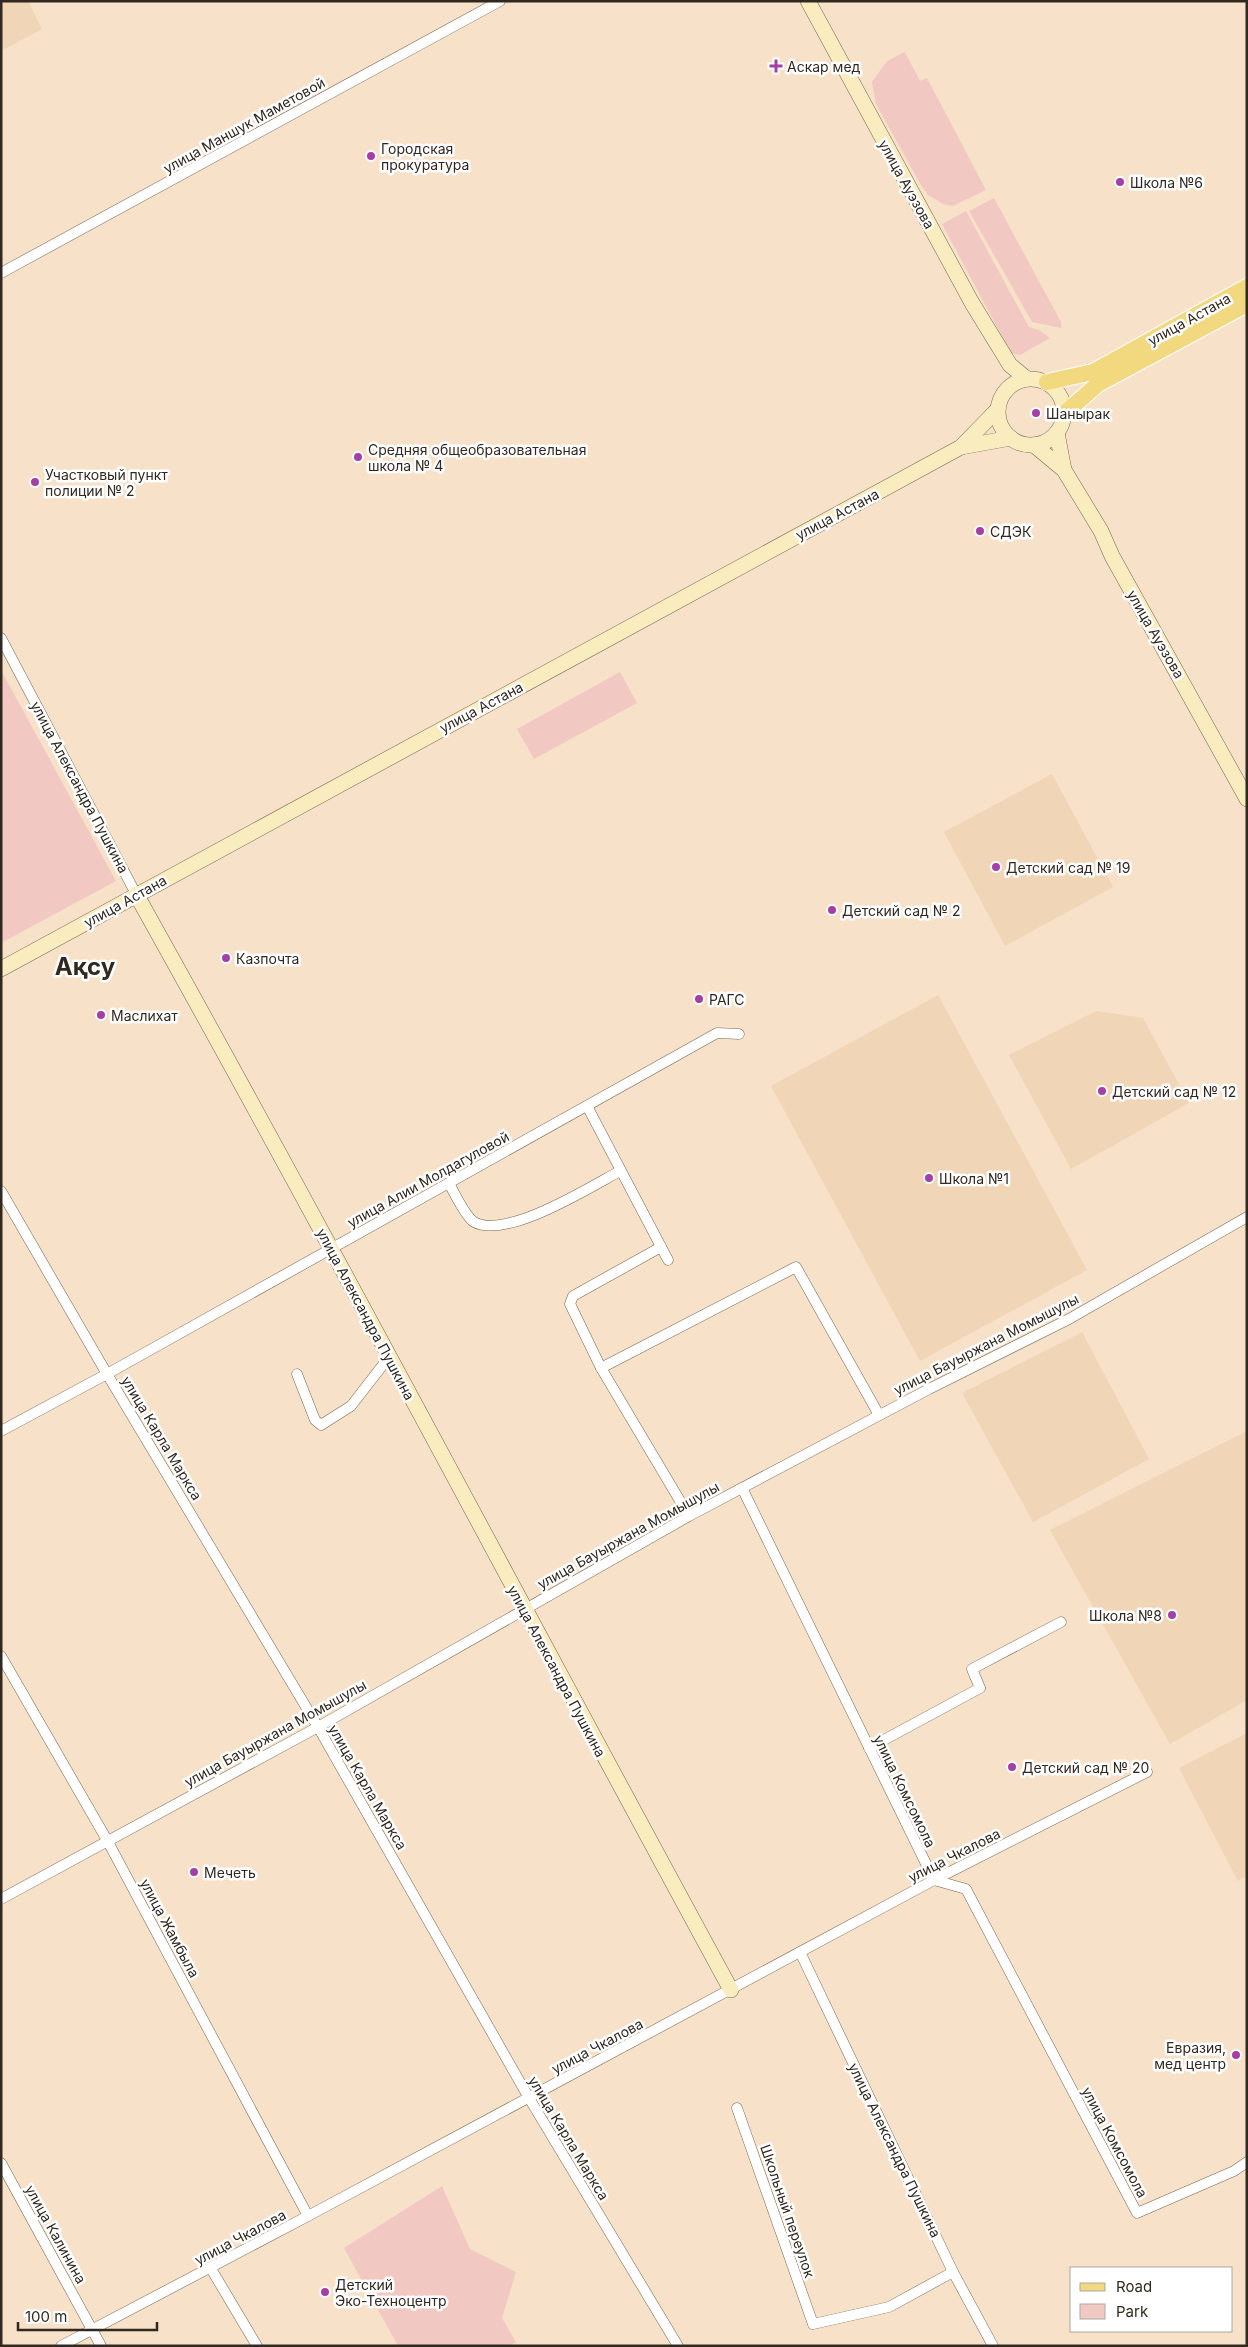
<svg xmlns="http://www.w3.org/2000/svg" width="1248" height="2347" viewBox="0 0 1248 2347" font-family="Inter,sans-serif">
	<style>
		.built { fill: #f0d5b7 }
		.green { fill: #f1c9c2 }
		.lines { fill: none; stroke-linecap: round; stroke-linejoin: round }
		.street-casing { stroke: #786550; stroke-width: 11 }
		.secondary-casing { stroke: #786550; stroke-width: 16 }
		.primary-casing { stroke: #fff; stroke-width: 18 }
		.street { stroke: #fff; stroke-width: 10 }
		.secondary { stroke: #f9ecbf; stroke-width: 15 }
		.primary { stroke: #f2d87f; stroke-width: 16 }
		.poi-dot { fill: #a440a5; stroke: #fff; stroke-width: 2 }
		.labels { text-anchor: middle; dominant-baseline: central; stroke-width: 5; stroke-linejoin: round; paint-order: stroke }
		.poi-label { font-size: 14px; fill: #312920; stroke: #fff; text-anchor: start }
		.street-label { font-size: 14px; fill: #312920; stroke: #fff }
		.town-label { font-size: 24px; font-weight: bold; fill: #312920; stroke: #fff }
	</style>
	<rect width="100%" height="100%" fill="#f7e1c9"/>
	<g class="built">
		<polygon points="1,1 28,1 42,29 1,51"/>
		<polygon points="1052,774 1113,887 1005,946 944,832"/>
		<polygon points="938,995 1087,1270 920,1361 771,1086"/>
		<polygon points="1096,1011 1143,1018 1189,1103 1071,1169 1009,1055"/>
		<polygon points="1082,1332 1149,1459 1033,1522 962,1393"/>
		<polygon points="1247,1431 1247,1700 1170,1744 1050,1530"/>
		<polygon points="1247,1733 1247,1876 1238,1881 1179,1768"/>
	</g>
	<g class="green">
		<polygon points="905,52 920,81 927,78 986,190 953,206 943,204 928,195 921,185 876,104 872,82 887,61"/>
		<polygon points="994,198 1061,322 1061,328 1032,322 969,211"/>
		<polygon points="966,211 1029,327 1039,330 1050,338 1020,355 1011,353 942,224"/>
		<polygon points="1,670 116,881 1,943"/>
		<polygon points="620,672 637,703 534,759 517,729"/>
		<polygon points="442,2186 470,2249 516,2272 502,2318 516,2342 509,2346 398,2346 344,2248"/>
	</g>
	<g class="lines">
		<defs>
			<g id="street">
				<polyline points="1,273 500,1"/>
				<polyline points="1,638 136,894"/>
				<polyline points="587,1106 668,1260"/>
				<path d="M449,1183c5,10 17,34 25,39 32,18 116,-35 146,-51"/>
				<polyline points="1,1191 107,1374 318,1727 529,2098 678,2346"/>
				<polyline points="661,1247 573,1296 570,1304 601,1368 689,1516"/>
				<polyline points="601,1368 796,1267 879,1415"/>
				<polyline points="297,1374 315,1420 321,1425 351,1406 389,1357"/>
				<polyline points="1,1431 107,1374 717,1033 739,1034"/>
				<polyline points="742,1488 934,1880 966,1889 1137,2213 1234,2171 1247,2162"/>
				<polyline points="1,1656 107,1840 308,2216"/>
				<polyline points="869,1748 980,1688 972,1669 1061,1622"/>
				<polyline points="1,1899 318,1727 689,1516 929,1389 1069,1319 1247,1217"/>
				<polyline points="800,1952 953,2272 993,2346"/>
				<polyline points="737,2108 813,2324 889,2307 953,2272"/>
				<polyline points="1,2163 101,2346"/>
				<polyline points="210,2267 257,2346"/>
				<polyline points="61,2346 308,2216 934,1880 1147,1772"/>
			</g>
			<g id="secondary">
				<polyline points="808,1 972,303 1010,365 1027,379"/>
				<circle cx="1031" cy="412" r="33"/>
				<polyline points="1057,433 1064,470"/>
				<polyline points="1034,445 1064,470 1101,531 1112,556 1247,799"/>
				<polyline points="961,447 1011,438"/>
				<path d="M136,894c203,363 396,731 595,1096"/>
				<polyline points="1,969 961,447 998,409"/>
			</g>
			<g id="primary">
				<polyline points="1047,382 1093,372 1247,287"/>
				<polyline points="1065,413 1098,384 1247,304"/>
			</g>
		</defs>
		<use href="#street" class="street-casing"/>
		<use href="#secondary" class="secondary-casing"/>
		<use href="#primary" class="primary-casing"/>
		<use href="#street" class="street"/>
		<use href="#secondary" class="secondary"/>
		<use href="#primary" class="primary"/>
	</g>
	<g class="poi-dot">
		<path d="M773.5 58.5h5v5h5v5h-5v5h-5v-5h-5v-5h5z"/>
		<circle cx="371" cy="156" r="5"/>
		<circle cx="1120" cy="182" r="5"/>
		<circle cx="1036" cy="413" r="5"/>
		<circle cx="358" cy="457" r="5"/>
		<circle cx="35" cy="482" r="5"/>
		<circle cx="980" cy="531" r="5"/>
		<circle cx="996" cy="867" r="5"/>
		<circle cx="832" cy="910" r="5"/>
		<circle cx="226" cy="958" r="5"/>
		<circle cx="699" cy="999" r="5"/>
		<circle cx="101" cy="1015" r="5"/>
		<circle cx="1102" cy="1091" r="5"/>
		<circle cx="929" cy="1178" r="5"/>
		<circle cx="1172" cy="1615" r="5"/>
		<circle cx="1012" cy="1767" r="5"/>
		<circle cx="194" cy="1872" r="5"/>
		<circle cx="1236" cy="2055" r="5"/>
		<circle cx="325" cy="2292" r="5"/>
	</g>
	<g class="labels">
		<g class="poi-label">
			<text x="787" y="66">Аскар мед</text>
			<text x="381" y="148">Городская<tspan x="381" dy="16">прокуратура</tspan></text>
			<text x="1130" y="182">Школа №6</text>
			<text x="1046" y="413">Шанырак</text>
			<text x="368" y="449">Средняя общеобразовательная<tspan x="368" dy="16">школа № 4</tspan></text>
			<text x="45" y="474">Участковый пункт<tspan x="45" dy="16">полиции № 2</tspan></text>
			<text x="990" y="531">СДЭК</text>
			<text x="1006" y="867">Детский сад № 19</text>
			<text x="842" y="910">Детский сад № 2</text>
			<text x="236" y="958">Казпочта</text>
			<text x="709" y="999">РАГС</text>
			<text x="111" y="1015">Маслихат</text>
			<text x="1112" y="1091">Детский сад № 12</text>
			<text x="939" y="1178">Школа №1</text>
			<text x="1162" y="1615" text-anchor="end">Школа №8</text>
			<text x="1022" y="1767">Детский сад № 20</text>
			<text x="204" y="1872">Мечеть</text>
			<text x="1226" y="2047" text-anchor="end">Евразия,<tspan x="1226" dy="16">мед центр</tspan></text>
			<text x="335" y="2284">Детский<tspan x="335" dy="16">Эко-Техноцентр</tspan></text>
		</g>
		<g class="street-label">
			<text transform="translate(244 125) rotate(-29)">улица Маншук Маметовой</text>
			<text transform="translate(907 184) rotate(61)">улица Ауэзова</text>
			<text transform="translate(1189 319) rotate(-29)">улица Астана</text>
			<text transform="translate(837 514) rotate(-28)">улица Астана</text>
			<text transform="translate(1156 634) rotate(60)">улица Ауэзова</text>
			<text transform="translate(481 707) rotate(-28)">улица Астана</text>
			<text transform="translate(80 787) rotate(62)">улица Александра Пушкина</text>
			<text transform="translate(125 901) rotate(-29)">улица Астана</text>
			<text transform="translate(428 1179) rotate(-29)">улица Алии Молдагуловой</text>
			<text transform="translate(366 1314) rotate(62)">улица Александра Пушкина</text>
			<text transform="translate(986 1344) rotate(-27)">улица Бауыржана Момышулы</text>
			<text transform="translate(162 1438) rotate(59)">улица Карла Маркса</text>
			<text transform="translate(628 1535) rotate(-29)">улица Бауыржана Момышулы</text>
			<text transform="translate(557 1671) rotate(62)">улица Александра Пушкина</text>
			<text transform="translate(275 1733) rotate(-29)">улица Бауыржана Момышулы</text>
			<text transform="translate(368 1787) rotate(60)">улица Карла Маркса</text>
			<text transform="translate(905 1791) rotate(64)">улица Комсомола</text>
			<text transform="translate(954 1855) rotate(-27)">улица Чкалова</text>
			<text transform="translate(170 1928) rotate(62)">улица Жамбыла</text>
			<text transform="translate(597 2046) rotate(-28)">улица Чкалова</text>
			<text transform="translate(569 2138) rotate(59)">улица Карла Маркса</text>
			<text transform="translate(1115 2142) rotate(62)">улица Комсомола</text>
			<text transform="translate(895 2150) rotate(64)">улица Александра Пушкина</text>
			<text transform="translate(788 2211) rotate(71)">Школьный переулок</text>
			<text transform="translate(56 2234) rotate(61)">улица Калинина</text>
			<text transform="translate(240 2237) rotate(-28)">улица Чкалова</text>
		</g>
		<g class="town-label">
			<text x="85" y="966">Ақсу</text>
		</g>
	</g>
	<rect width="1248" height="2347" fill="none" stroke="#312920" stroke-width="5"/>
	<rect x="1070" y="2267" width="162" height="65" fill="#ffffff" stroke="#ada9a6"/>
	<rect x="1080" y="2283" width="25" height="8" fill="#f2d87f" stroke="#ada9a6"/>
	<text x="1116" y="2292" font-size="15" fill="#312920">Road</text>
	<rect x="1080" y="2304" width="25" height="15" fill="#f1c9c2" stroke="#ada9a6"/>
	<text x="1116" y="2317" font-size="15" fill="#312920">Park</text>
	<path d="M18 2322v8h139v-8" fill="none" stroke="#312920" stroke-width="2.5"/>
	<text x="25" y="2322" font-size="15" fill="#312920" stroke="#ffffff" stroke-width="4" paint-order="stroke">100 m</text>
</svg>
